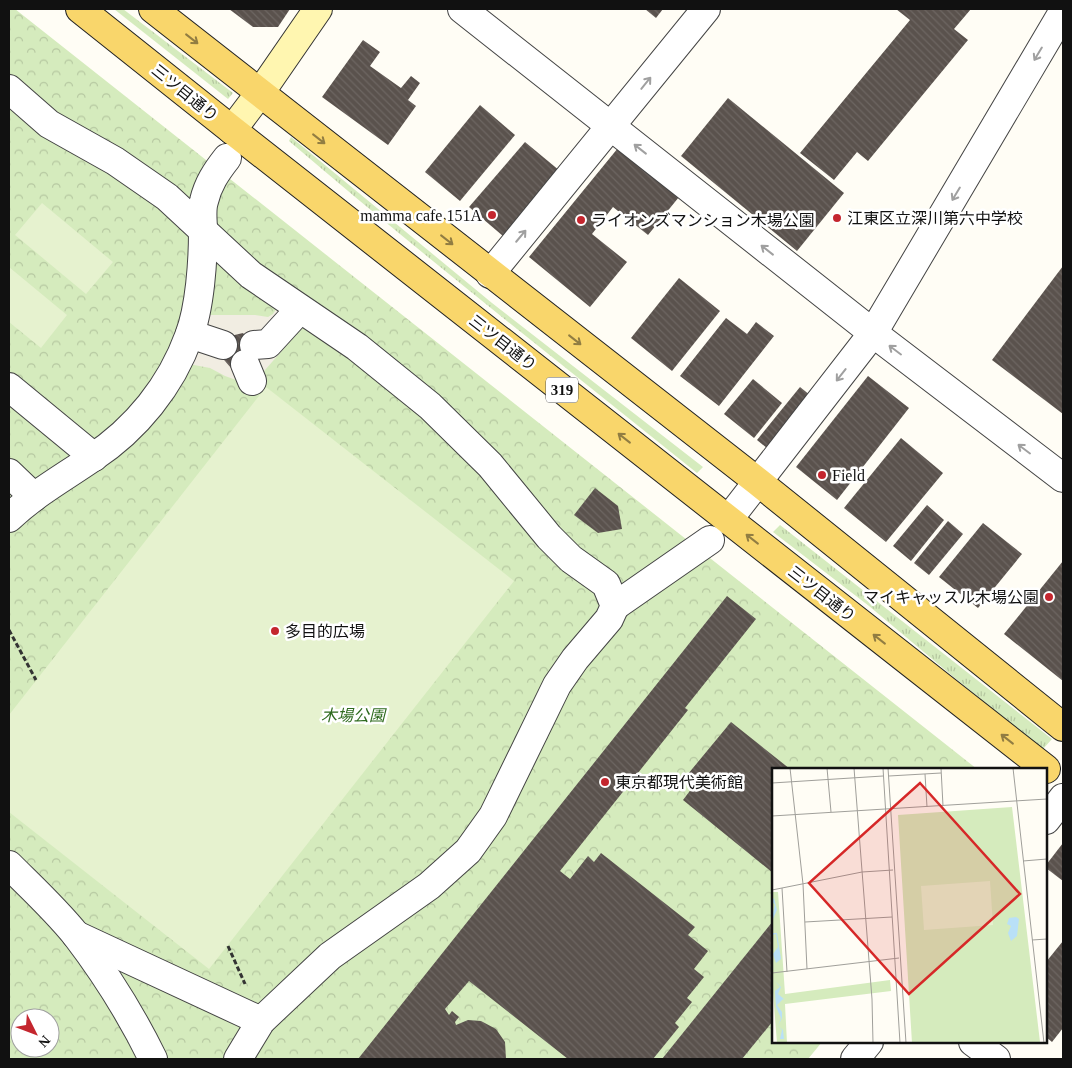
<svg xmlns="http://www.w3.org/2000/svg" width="1072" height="1068" viewBox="0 0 1072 1068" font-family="'Times New Roman','Noto Sans JP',serif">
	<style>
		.grass { fill: url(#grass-tufts) }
		.park { fill: url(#park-crowns); fill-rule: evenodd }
		.pitch { fill: #e6f2cf }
		.plaza { fill: #f1ede2 }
		.building { fill: url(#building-back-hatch) }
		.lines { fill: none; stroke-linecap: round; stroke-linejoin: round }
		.street-casing { stroke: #444; stroke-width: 30 }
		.secondary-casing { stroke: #333; stroke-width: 30 }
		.primary-casing { stroke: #222; stroke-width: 30 }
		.path { stroke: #333; stroke-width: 3; stroke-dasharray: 5 2.5; stroke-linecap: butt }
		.street { stroke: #fff; stroke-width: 28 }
		.secondary { stroke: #fff6b0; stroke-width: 28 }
		.primary { stroke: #f9d66b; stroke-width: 28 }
		.oneway { stroke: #917d42 }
		.oneway2 { stroke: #a0a0a0 }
		.poi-dot { fill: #c4262e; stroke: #fff; stroke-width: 2 }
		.labels { text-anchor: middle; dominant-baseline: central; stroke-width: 5; stroke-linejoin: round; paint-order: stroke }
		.shield { fill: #fff; stroke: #585858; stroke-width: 1 }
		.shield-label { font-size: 15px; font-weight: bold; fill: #111 }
		.street-label { font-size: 16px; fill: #111; stroke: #fff }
		.poi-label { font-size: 16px; fill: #111; stroke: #fff; text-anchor: start }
		.park-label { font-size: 16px; font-style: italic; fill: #2f6b1f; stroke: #fff }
		.inset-road { fill: none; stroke: #a09f9a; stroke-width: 1 }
		.view { fill: #d62828; fill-opacity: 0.15; stroke: #d62828; stroke-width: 2.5 }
		.inset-edge { fill: none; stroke: #111; stroke-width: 2.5 }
	</style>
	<defs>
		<pattern id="grass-tufts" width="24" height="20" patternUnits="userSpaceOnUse" patternTransform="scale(1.25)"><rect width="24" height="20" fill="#d5ebbd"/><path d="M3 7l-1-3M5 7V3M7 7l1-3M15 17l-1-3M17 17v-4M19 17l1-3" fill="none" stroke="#b6c8a1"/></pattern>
		<pattern id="park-crowns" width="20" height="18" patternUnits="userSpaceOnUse" patternTransform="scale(1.25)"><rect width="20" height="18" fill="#d5ebbd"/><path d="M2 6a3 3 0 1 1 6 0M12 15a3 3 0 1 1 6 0" fill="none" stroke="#b6c8a1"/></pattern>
		<pattern id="building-back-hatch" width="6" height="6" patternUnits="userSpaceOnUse" patternTransform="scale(1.25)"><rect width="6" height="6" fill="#5a524d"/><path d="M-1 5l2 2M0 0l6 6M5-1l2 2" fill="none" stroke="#6d6662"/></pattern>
	</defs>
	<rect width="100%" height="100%" fill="#fffdf5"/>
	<g class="grass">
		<polygon points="114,9 123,9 233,93 228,99"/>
		<path d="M291,137l201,166 211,164 -6,6c-137,-110 -275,-218 -408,-332z"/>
		<polygon points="780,525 1052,739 1043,749 956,679 869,606 773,532"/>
	</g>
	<path class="park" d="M9,9h6l962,760h-204v273h49l-14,17h-799zM20,1018h30v30h-30z"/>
	<g class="pitch">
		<polygon points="42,203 113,262 86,294 15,235"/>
		<polygon points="9,267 67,315 41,348 9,322"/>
		<polygon points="266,387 514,581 209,969 9,812 9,715"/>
	</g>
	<polygon class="plaza" points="283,298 303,327 257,379 239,381 225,376 210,368 178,362 207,315 255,315 268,317 273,314"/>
	<g class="building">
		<polygon points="229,9 290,9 278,27 253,27"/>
		<polygon points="645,9 663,9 656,18"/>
		<polygon points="896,9 971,9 954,29 968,40 868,161 857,152 834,180 800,153 910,20"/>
		<polygon points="363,40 380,52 370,66 401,88 411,76 420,83 408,100 416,106 388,145 322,97"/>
		<polygon points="728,98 844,193 797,251 681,156"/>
		<polygon points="480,105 515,135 460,201 425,172"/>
		<polygon points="525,142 566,176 510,242 469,207"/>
		<polygon points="618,148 679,197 648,235 613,207 592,234 627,262 590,307 529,257"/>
		<polygon points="1063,266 1063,414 992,360"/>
		<polygon points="679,278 720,311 672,371 631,338"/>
		<polygon points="726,318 747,334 756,322 774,336 719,406 680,376"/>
		<polygon points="243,333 256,347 248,363 231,368 219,354 226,337"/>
		<polygon points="868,376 909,408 837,500 796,467"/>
		<polygon points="753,379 782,403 754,438 724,414"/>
		<polygon points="800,387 816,400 773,453 757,440"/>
		<polygon points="901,438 943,473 886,542 844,508"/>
		<polygon points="595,488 618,506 622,529 598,533 574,515"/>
		<polygon points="927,505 944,520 911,561 893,546"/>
		<polygon points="948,521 963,534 929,575 914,563"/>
		<polygon points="983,523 1022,554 978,608 939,577"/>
		<polygon points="1063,561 1063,681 1004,634"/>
		<polygon points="727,596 756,619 685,708 688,710 560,871 570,879 588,856 594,862 601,853 695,927 688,935 708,951 694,969 704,977 687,998 692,1002 675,1023 679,1027 653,1059 568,1059 469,981 445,1009 449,1015 452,1011 459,1017 455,1022 456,1025 468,1020 481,1021 496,1029 505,1042 506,1059 358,1059"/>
		<polygon points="731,722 790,769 773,769 773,873 683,800 692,788 683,780"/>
		<polygon points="1063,843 1063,881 1046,868 1046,865"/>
		<polygon points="773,921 773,1021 742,1059 662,1059"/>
		<polygon points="1063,941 1063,1028 1052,1042 1046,1037 1046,962"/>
	</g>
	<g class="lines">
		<defs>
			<g id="street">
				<polyline points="462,9 873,333 1063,478"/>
				<polyline points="9,89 49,124 115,161 167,197 251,275 357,347 430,406 490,465 549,537 571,559 606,584 615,606 609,619 575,659 557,685 493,816 468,851 429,886 330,956 261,1021 238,1059"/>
				<polyline points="490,274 706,9"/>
				<polyline points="190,334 223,345"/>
				<polyline points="254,345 268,344 300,309"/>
				<polyline points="245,364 252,381"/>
				<polyline points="9,387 94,457"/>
				<polyline points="9,473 34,497"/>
				<path d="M9,518c25,-24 54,-40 83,-60 44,-29 79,-72 97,-122 11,-28 14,-75 14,-105 0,-10 -2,-21 1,-30 4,-17 12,-29 23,-43"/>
				<polyline points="728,520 873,333 1063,12"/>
				<polyline points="615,606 710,540"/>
				<polyline points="1046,820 1063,798"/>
				<path d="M9,865c23,23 47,45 67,70 29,38 56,81 77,124"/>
				<polyline points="76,935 261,1021"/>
				<polyline points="973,1042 996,1059"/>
				<polyline points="855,1059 869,1042"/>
			</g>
			<polyline id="secondary" points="232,130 260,93 318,9"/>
			<g id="primary">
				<polyline points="80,9 232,130 1046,769"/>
				<polyline points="153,9 757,481 1063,727"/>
			</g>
		</defs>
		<use href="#street" class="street-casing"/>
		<use href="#secondary" class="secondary-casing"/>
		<use href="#primary" class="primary-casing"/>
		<g class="path">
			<polyline points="9,630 36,680"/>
			<polyline points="228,946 245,984"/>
		</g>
		<use href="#street" class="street"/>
		<use href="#secondary" class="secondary"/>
		<use href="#primary" class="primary"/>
	</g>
	<defs><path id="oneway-shaft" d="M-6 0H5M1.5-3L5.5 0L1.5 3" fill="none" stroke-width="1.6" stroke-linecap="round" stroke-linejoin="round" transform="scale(1.25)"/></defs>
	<g class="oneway">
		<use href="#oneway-shaft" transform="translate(192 39) rotate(38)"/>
		<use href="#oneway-shaft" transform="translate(319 139) rotate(38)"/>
		<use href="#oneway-shaft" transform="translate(447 240) rotate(38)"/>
		<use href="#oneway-shaft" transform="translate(575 340) rotate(38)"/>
		<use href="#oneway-shaft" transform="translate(624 438) rotate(-142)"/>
		<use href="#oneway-shaft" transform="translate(752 539) rotate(-142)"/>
		<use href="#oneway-shaft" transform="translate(879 639) rotate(-142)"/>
		<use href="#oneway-shaft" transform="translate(1007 739) rotate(-142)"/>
	</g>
	<g class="oneway2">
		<use href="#oneway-shaft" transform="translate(1038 54) rotate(121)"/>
		<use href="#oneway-shaft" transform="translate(646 83) rotate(-51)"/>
		<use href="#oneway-shaft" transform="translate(640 149) rotate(-142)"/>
		<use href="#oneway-shaft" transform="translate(956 194) rotate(121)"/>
		<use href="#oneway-shaft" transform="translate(521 236) rotate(-50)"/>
		<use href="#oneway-shaft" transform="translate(767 250) rotate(-142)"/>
		<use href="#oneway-shaft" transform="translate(895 350) rotate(-143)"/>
		<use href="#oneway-shaft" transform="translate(841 375) rotate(128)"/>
		<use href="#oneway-shaft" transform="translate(1024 449) rotate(-143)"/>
	</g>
	<g class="poi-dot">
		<circle cx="492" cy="215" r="5"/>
		<circle cx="837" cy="218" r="5"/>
		<circle cx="581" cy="220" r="5"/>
		<circle cx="822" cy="475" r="5"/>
		<circle cx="1049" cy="597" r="5"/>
		<circle cx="275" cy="631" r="5"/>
		<circle cx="605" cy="782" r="5"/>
	</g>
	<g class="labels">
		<rect class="shield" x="546" y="377.5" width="32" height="25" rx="4"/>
		<g class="shield-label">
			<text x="562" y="390">319</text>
		</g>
		<g class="street-label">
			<text transform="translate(185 93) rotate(39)">三ツ目通り</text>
			<text transform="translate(503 343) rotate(38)">三ツ目通り</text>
			<text transform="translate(822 594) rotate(38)">三ツ目通り</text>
		</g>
		<g class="poi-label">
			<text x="482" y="215" text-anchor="end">mamma cafe 151A</text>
			<text x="847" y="218">江東区立深川第六中学校</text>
			<text x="591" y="220">ライオンズマンション木場公園</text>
			<text x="832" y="475">Field</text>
			<text x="1039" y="597" text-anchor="end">マイキャッスル木場公園</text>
			<text x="285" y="631">多目的広場</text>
			<text x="615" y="782">東京都現代美術館</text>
		</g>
		<g class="park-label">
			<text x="353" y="715">木場公園</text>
		</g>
	</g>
	<g transform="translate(772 768)">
		<rect width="275" height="275" fill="#fffdf5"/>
		<path d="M240,39l28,235 -128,1 -14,-228zM0,124h6l7,102 105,-14 1,11 -106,13 2,39h-10l-5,-63z" fill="#d5ebbd"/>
		<path d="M218,113l3,44 -69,5 -3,-44z" fill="#e6f2cf"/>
		<path d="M2,130l3,12 -4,9v14h4l4,26 -5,4 -3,-9 5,-7 -2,-13 -3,1 -1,-6v-12l3,-12 -3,-4zM244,149l3,2 -2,17 -6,5 -3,-8 3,-7 -4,-2 2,-6zM3,213l6,6 -3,7 7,6 6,-1 -6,1 -2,-1 -6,6 5,7v6l-4,8 5,4 1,9h-4l2,-9 -4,-4 3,-8 -5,-11 -1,-16 5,-4z" fill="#b9e0f7"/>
		<path class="inset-road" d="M18,0l13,116 4,85M55,0l4,44M82,0l18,231 1,44M111,0l17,275M116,0l18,275M169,0l2,38M241,0l31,275M153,6l2,33M117,8l52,-3M0,15l111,-7M0,48l275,-17M251,93l24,-2M10,120l5,84M0,122l90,-18 31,-2M33,154l87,-5M260,172l15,-1M0,205l127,-15"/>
		<path class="view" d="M148,15l100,111 -111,100 -100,-111z"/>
		<rect width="275" height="275" class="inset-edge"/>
	</g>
	<rect width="1072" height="1068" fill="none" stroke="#111111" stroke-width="20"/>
	<g transform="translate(35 1033) rotate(132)"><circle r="24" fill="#ffffff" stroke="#a0a0a0"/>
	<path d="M0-4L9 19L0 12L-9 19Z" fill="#c4262e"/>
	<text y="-8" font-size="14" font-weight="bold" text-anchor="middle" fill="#111111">N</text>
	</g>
</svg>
